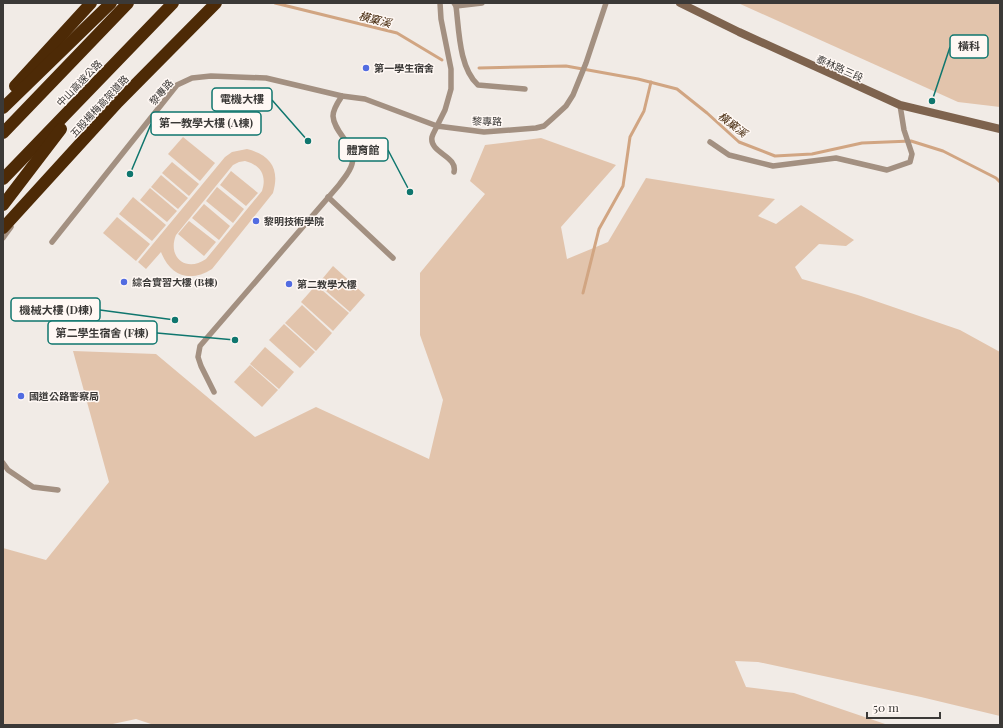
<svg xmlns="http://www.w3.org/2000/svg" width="1003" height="728" viewBox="0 0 1003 728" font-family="'Playfair Display','Noto Sans TC',serif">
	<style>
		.green { fill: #e2c4ac; fill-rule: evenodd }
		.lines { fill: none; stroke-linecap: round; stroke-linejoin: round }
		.stream { stroke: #d1a582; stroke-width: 3 }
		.service { stroke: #a39081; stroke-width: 5.5 }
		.secondary { stroke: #7e634e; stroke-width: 8 }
		.motorway { stroke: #4d2a06; stroke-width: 12 }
		.poi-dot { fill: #526ce1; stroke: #fff8f4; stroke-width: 1.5 }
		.labels { text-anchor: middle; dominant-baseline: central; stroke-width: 3; stroke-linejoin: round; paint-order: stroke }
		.poi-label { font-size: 10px; font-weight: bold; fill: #3b3937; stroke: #fff8f4; text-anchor: start }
		.street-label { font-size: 10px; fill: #3b3937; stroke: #fff8f4 }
		.water-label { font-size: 11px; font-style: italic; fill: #412407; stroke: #fff8f4 }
		.leader { fill: none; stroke: #0f766e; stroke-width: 1.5 }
		.callout-dot { fill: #0f766e; stroke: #fff8f4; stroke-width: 1.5 }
		.callout { fill: #fff8f4; stroke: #0f766e; stroke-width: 1.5 }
		.callout-label { font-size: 11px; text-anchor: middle; font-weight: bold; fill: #3b3937 }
	</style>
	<rect width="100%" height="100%" fill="#f1ebe6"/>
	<g class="green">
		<polygon points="738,3 1000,3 1000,107 958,102"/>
		<polygon points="183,137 215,163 200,181 168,154"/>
		<polygon points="541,138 616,165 561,227 567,259 608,242 646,178 775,199 758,216 776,224 801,205 854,240 846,246 819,244 795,267 802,279 858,295 960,330 1000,352 1000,716 921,697 758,662 735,661 746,687 794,693 888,725 154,725 136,719 108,725 3,725 3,548 46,560 109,482 73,351 156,354 255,437 316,407 429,459 443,400 420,335 420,273 485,194 470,181 485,145"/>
		<path d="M247,149c24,6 33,20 26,44l-61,76c-22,14 -42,7 -51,-17l-15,17 -8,-7 87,-105 7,-5zM245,161c16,4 22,15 17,30l-56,68c-20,14 -39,-2 -30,-24l57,-70 6,-3z"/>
		<polygon points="172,162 199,184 189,196 162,173"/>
		<polygon points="231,171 258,193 246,206 220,185"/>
		<polygon points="161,175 188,198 178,209 151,187"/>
		<polygon points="217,187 244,209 233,223 206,201"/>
		<polygon points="150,188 177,211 167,222 140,200"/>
		<polygon points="133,197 166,225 152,241 119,214"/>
		<polygon points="204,204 230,226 219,240 192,218"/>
		<polygon points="117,217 150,244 136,261 103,233"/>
		<polygon points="189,221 216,242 204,256 178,234"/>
		<polygon points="333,266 365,295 350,312 318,284"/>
		<polygon points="316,285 349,313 333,331 301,302"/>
		<polygon points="302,305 332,333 316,351 285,323"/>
		<polygon points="284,324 315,352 300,368 269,340"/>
		<polygon points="265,347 294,372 279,389 250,364"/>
		<polygon points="250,365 278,390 262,407 234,382"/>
	</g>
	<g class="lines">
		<g class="stream">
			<polyline points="275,3 397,33 442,60"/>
			<polyline points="479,68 566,66 638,79 677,89 707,113 739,142 775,156 812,154 862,143 911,141 943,151 996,178 1000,182"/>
			<polyline points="583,293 599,229 623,186 630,137 644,111 651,82"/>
		</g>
		<g class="service">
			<path d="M454,3l2,3c3,24 3,62 22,79l47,4"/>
			<polyline points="456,6 482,3"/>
			<polyline points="710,142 729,155 773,166 836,158 887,170 910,162 912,154 904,130 900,105"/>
			<path d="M454,172c4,-16 -25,-19 -22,-35 1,-4 4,-8 5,-11l47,6 52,-4 8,-2 9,-8 13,-12 7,-11 13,-32 20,-60"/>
			<polyline points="328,197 393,258"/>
			<polyline points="3,238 11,227"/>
			<polyline points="52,242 177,85 192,78 211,76 266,78 342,96 365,99 437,126 445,110 451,89 451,69 441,19 440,3"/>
			<path d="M214,392l-13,-26 -3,-9 2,-11 139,-161c5,-7 11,-13 13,-21 5,-19 -18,-30 -19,-48 0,-7 5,-14 9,-20"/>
			<polyline points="3,463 8,470 33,487 58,490"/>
		</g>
		<polyline class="secondary" points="680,3 739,32 900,105 1000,129"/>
		<g class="motorway">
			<polyline points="15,86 91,3"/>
			<polyline points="3,108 111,3"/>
			<polyline points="3,133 128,3"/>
			<polyline points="3,179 173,3"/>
			<polyline points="3,205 61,129"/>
			<polyline points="3,228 118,102 216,3"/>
		</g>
	</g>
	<g class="poi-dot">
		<circle cx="366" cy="68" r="4"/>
		<circle cx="256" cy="221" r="4"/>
		<circle cx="124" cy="282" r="4"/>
		<circle cx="289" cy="284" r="4"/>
		<circle cx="21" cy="396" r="4"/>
	</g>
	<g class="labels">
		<g class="poi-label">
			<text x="374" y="68">第一學生宿舍</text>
			<text x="264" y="221">黎明技術學院</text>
			<text x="132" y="282">綜合實習大樓 (B棟)</text>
			<text x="297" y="284">第二教學大樓</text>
			<text x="29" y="396">國道公路警察局</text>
		</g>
		<g class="street-label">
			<text transform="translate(840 68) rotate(24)">泰林路三段</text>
			<text transform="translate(79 83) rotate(-46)">中山高速公路</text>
			<text transform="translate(161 92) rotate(-49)">黎專路</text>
			<text transform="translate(99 106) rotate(-47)">五股楊梅高架道路</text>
			<text transform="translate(487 121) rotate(1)">黎專路</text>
		</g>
		<g class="water-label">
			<text transform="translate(375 19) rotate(14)">橫窠溪</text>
			<text transform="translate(733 124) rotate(38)">橫窠溪</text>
		</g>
	</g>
	<path class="leader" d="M932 101L950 47M308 141L272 100M130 174L151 124M410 192L388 150M175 320L100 310M235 340L157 333"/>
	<g class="callout-dot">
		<circle cx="932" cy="101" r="4"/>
		<circle cx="308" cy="141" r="4"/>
		<circle cx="130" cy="174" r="4"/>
		<circle cx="410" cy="192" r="4"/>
		<circle cx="175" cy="320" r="4"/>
		<circle cx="235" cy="340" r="4"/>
	</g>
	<g class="callout">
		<rect x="950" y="35" width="38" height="23" rx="4"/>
		<rect x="212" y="88" width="60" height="23" rx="4"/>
		<rect x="151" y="112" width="110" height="23" rx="4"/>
		<rect x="339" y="138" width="49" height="23" rx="4"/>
		<rect x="11" y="298" width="89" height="23" rx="4"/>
		<rect x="48" y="321" width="109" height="23" rx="4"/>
	</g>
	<g class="callout-label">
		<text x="969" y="50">橫科</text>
		<text x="242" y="103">電機大樓</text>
		<text x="206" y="127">第一教學大樓 (A棟)</text>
		<text x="363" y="154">體育館</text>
		<text x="56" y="314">機械大樓 (D棟)</text>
		<text x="102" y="337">第二學生宿舍 (F棟)</text>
	</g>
	<rect width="1003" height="728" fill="none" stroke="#3b3937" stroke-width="8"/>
	<path d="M867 712v6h73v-6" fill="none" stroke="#3b3937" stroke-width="2"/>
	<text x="873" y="712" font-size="12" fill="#3b3937" stroke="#fff8f4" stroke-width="3" paint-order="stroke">50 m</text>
</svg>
